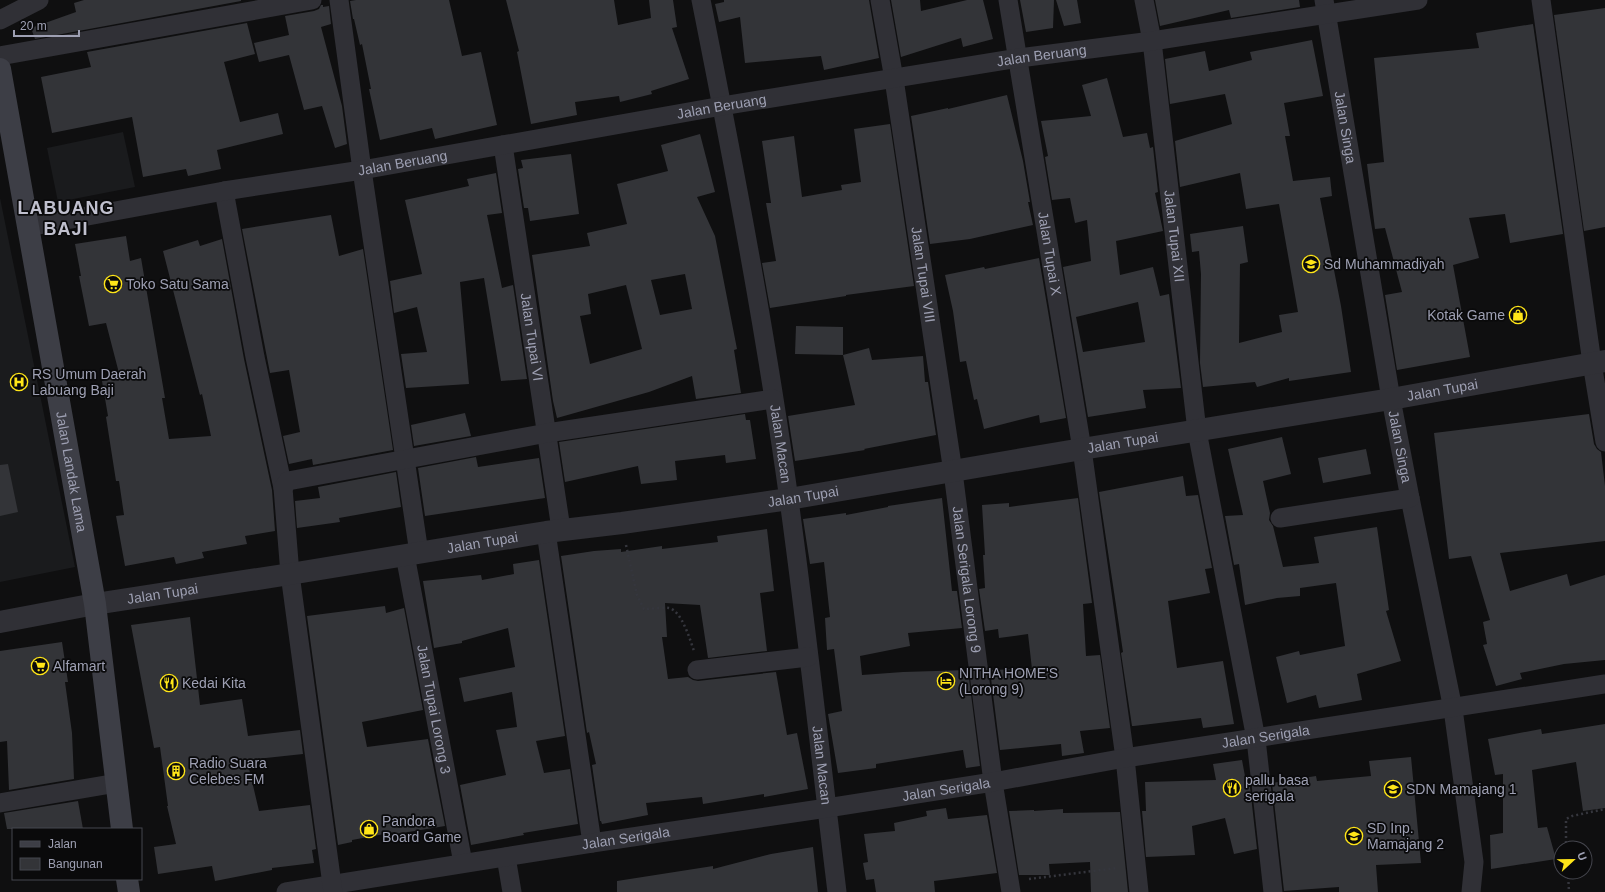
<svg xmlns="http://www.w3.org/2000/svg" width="1605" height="892" viewBox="0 0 1605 892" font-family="Helvetica,sans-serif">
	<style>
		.built { fill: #1a1b1d }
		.building { fill: #333438; fill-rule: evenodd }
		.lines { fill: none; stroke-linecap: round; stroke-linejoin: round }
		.path { stroke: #35363d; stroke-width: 2.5; stroke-dasharray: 2 3; stroke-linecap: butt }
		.minor { stroke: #303036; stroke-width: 19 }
		.tertiary { stroke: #303036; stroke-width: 22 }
		.secondary { stroke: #3d3e46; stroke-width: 22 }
		.labels { text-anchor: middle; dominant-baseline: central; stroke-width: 3.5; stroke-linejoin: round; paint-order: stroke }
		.street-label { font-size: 14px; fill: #9ea0b3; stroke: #0a0a0b }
		.poi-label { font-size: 14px; fill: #9ea0b3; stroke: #0a0a0b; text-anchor: start }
		.district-label { font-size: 18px; font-weight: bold; letter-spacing: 1px; fill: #c0c0ce; stroke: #0a0a0b }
	</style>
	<rect width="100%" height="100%" fill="#0f0f10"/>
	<g class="built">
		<polygon points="123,132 135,187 58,202 47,148"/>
		<polygon points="0,198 75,567 0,582"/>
	</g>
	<g class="building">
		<polygon points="84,0 241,0 241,1 35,39 31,28 76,12 74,3"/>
		<polygon points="356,0 449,0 462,56 481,52 497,125 435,139 432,128 380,140 369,89 371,89 362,44 360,45 354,19 353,19 350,1"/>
		<polygon points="506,0 614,0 618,25 651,18 649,0 673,0 677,27 672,28 689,79 651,91 652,94 620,102 619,96 575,102 577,115 531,124 517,52 519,51"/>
		<polygon points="724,0 869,0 879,58 824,70 821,56 745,63 740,17 719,22 715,4 724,2"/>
		<polygon points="891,0 920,0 921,11 967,0 983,0 993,39 963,47 961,38 901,57"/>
		<polygon points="1020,0 1054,0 1053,28 1026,32"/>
		<polygon points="1056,0 1077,0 1081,23 1064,26"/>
		<polygon points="1155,0 1299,0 1300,7 1231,18 1229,10 1160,26"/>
		<polygon points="321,5 323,5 323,7 329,6 331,24 321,27 342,106 347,144 335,148 322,106 304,110 289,55 259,62 254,43 289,35 285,16 314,11 319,9"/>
		<polygon points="1605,8 1605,227 1584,231 1554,15"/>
		<polygon points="247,23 255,54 224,62 240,122 278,113 283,134 217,150 221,169 188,176 186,169 143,177 132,117 52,133 41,77 91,67 87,52"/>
		<polygon points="1533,24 1563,234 1510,243 1505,214 1469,218 1479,258 1453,265 1470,357 1397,370 1385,295 1402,292 1385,228 1375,229 1367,164 1384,162 1374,58 1479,48 1476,33"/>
		<polygon points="1312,40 1323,96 1284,103 1290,136 1285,136 1293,181 1330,177 1332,196 1320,198 1341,306 1351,372 1289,381 1289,378 1257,387 1255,382 1203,387 1200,363 1201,274 1199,251 1192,252 1190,234 1243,226 1248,262 1240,264 1239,343 1282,332 1279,315 1298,312 1279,204 1246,209 1240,173 1180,187 1175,141 1232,124 1225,94 1170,104 1165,59 1205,51 1209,71 1252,60 1250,52"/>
		<path d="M1107,78l16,59 24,-4 3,15 3,-1 5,45 -3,1 8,38 -47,10 4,34 33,-8 7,29 9,-2 12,94 -38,2 3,18 -58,9 -25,-150 28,-6 -4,-41 -12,3 -5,-25 -18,2 -7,-43 3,-1 -7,-35 50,-5 -9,-31zM1138,302l7,40 -62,10 -7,-35z"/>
		<polygon points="1007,95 1023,161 1030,202 1028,202 1033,225 970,239 930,244 911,116 948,108 948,109"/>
		<polygon points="890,124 914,286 846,295 846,296 770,308 762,263 776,261 766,203 771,203 762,141 794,136 802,197 842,190 841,185 861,182 854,129"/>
		<path d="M700,134l15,58 -18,5 18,39 22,113 -3,1 7,43 -45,6 -4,-23 -43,16 -92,26 -4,-17 -21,-146 58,-9 -3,-13 40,-9 -10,-40 51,-13 -7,-26zM685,274l7,35 -32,6 -9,-35zM626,285l16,64 -52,15 -10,-48 11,-2 -3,-20z"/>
		<polygon points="571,154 579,214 530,221 528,208 524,208 518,169 523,168 521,160"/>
		<polygon points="496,173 502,213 487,215 502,288 513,285 527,379 501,381 484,278 460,282 469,384 406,388 401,354 427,352 417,307 394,313 390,281 422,274 405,200 469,186 467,179"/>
		<polygon points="331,215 339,256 363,249 393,450 313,465 312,459 289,464 283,436 300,432 289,370 270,373 242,229"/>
		<polygon points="126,236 130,261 141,258 165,398 162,398 169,439 211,436 202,394 200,395 163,251 198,240 200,246 222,239 244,359 272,490 275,531 245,536 247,544 202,552 204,558 176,564 174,557 125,566 116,516 124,515 119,481 116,481 106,417 108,416 102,381 120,377 106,323 89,326 79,276 81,276 75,244"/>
		<polygon points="1039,258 1066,418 1040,423 1039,415 984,429 977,399 974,400 966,361 960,362 953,311 945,275 984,267 985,269"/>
		<polygon points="796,326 843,327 843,355 795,354"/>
		<polygon points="869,348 872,360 923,356 925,382 928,382 936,435 864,449 865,450 795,461 788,416 855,405 843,355"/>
		<polygon points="465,413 471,436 414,446 411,425"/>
		<polygon points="745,414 746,420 750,420 756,459 726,463 725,455 675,461 677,480 641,484 638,466 565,482 559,442"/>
		<polygon points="1589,414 1594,444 1597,449 1601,452 1605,486 1605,541 1500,553 1510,591 1567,574 1570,586 1605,575 1605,660 1564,664 1520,673 1522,679 1496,686 1483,645 1487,644 1483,622 1490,620 1471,556 1449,559 1434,433"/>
		<polygon points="1282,437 1291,474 1263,481 1270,513 1269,520 1273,526 1283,567 1319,563 1314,537 1377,527 1389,610 1386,611 1401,661 1357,674 1362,700 1319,708 1316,695 1287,703 1276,657 1299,651 1300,655 1345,646 1336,583 1300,588 1300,596 1277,598 1245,605 1239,564 1234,565 1225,516 1243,515 1228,449"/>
		<polygon points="1366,449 1371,474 1323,483 1318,458"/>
		<polygon points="476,457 478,467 539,458 545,498 425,516 418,468"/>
		<polygon points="8,464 18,512 0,516 0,465"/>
		<polygon points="396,472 401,507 339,518 340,522 297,528 295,501 320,498 318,487"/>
		<polygon points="1183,476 1186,496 1198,495 1212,568 1205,569 1210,593 1168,601 1177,668 1223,661 1234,724 1203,728 1201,718 1134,726 1132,726 1121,653 1123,652 1099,492"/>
		<polygon points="942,498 952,591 957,591 962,628 908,633 910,646 860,656 862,675 903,672 968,670 980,766 966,768 963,750 876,764 876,768 838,773 828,714 842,711 834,649 827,650 825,618 830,617 824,562 810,564 803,519 846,513 846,515 888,507 888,506"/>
		<polygon points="1078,498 1092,603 1083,604 1086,656 1100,655 1110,728 1080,731 1084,753 1062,756 1061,744 1000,750 990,670 1032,669 1028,634 999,638 998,629 985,631 979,589 985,588 983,555 985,555 982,505 1009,503 1009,507"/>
		<polygon points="767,529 774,591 760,593 767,651 708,658 700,605 665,603 667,637 662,637 668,679 688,677 693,680 698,681 776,672 787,735 797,733 808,789 764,797 764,794 703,804 702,797 646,803 648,815 602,824 601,821 600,821 592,765 596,764 589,732 587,733 561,556 594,551 621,549 621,552 662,546 662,549 718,542 717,536"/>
		<polygon points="539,560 565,736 536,741 544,773 570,769 578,824 523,833 524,835 471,845 460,785 506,775 496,730 517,727 512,692 464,702 459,678 515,667 508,628 462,641 462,643 434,648 423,581 481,575 482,580 514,574 513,564"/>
		<polygon points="385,606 386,613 404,608 423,710 362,722 367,747 428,739 445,826 396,834 395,832 352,840 352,842 338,845 307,616"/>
		<polygon points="190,617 200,705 242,699 248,736 300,730 303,754 247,760 259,811 310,805 316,849 312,850 314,863 272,868 272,870 215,881 212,866 158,874 154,847 176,844 167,806 168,806 160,747 154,748 131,625"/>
		<polygon points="62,642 68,682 65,682 72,733 74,779 9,790 7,741 0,742 0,651"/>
		<polygon points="1605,724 1605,808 1583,811 1576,762 1532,770 1538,828 1547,827 1556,859 1491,869 1490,835 1503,833 1503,774 1495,775 1488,739 1541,729 1542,734"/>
		<polygon points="1411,757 1421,863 1376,865 1378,892 1339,892 1339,887 1284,891 1272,783 1316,776 1317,781 1371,776 1369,761"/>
		<polygon points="1242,760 1247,787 1250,787 1257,849 1234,854 1225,818 1192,826 1195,855 1146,857 1142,811 1146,811 1145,782 1216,780 1213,764"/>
		<polygon points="78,801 83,829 7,829 4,813"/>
		<polygon points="946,808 948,819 987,815 997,873 934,881 935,892 876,892 874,879 866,880 863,863 868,862 864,834 895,831 894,823 927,816 926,811"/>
		<polygon points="1063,809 1063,813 1120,812 1128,892 1091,892 1090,862 1049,864 1050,875 1019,875 1009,811 1034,810 1034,811"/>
		<polygon points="813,847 818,892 617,892 617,881 713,866 713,869 771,854"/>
	</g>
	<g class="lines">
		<g class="path">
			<path d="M626,545l11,50 7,14c8,0 18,-2 25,-1 13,3 21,32 25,43"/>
			<polyline points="1566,848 1566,819 1572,816 1605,809"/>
			<polyline points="1568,872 1569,892"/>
			<polyline points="1029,879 1117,868"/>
		</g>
		<g class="minor">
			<polyline points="339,0 362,170 419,553"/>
			<path id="s1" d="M701,0c33,166 65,333 88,500 18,131 32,261 48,392"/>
			<path id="s2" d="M880,0l14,79 59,393 40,310 18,110"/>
			<path id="s3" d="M1008,0l74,449 43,309 14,134"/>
			<path id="s4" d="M1144,0l8,41 45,390 59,308 17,153"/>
			<path id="s5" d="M1324,0l67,399 19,99 43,211 21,153 -3,30"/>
			<polyline points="1541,0 1592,363 1605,442"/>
			<polyline points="0,20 39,0"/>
			<polyline points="0,56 312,0"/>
			<path id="s6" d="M503,145l58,384"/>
			<polyline points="224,191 255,357 283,488"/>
			<path id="s7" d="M28,227l196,-36 138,-21 360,-64 297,-48 133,-17 266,-41"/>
			<polyline points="1280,518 1410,498"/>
			<polyline points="546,532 592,843"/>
			<path id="s8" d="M405,555l58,308"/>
			<polyline points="697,670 808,657"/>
			<polyline points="0,803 117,783"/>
			<polyline points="506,857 512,892"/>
			<path id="s9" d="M286,892l306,-49 235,-35 166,-26 132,-24 480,-74"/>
			<polyline points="333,892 290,574 283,488 288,481 547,433 773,399"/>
		</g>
		<path class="tertiary" id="s10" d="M0,622l95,-18 195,-30 256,-42 76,-9 167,-24 293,-50 309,-50 214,-38"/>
		<g class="secondary">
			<path id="s11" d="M0,69l95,535 27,225"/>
			<polyline points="127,879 129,892"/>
		</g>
	</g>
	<defs>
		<symbol id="school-ring" viewBox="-11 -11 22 22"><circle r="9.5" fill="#0a0a0b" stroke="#ffe518" stroke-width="1.5"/><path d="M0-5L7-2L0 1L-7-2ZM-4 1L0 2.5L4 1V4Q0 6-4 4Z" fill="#ffe518"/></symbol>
		<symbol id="supermarket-ring" viewBox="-11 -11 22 22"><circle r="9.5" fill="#0a0a0b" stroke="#ffe518" stroke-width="1.5"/><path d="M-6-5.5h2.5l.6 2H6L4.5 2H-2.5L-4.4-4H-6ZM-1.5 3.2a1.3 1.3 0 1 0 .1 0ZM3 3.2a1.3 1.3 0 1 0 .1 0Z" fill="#ffe518"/></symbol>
		<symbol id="shop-ring" viewBox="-11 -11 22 22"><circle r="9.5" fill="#0a0a0b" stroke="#ffe518" stroke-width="1.5"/><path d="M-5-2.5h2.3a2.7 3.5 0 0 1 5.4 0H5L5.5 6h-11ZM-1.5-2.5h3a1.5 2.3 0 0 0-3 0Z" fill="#ffe518"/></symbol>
		<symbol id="hospital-ring" viewBox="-11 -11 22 22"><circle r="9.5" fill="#0a0a0b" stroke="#ffe518" stroke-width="1.5"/><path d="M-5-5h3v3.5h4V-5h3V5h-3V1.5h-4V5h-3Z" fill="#ffe518"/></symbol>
		<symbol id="hotel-ring" viewBox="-11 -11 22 22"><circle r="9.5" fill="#0a0a0b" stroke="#ffe518" stroke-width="1.5"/><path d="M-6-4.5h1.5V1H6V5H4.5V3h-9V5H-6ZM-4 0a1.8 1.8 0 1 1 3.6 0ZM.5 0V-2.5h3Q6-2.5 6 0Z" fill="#ffe518"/></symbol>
		<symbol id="restaurant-ring" viewBox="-11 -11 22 22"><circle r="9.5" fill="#0a0a0b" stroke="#ffe518" stroke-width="1.5"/><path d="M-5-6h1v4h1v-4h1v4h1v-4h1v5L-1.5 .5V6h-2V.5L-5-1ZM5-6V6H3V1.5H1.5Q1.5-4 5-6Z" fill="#ffe518"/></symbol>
		<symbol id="building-ring" viewBox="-11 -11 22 22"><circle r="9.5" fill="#0a0a0b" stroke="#ffe518" stroke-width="1.5"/><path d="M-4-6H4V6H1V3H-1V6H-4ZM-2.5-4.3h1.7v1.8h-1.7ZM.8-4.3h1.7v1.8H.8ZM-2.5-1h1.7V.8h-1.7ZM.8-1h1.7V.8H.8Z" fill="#ffe518"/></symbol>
	</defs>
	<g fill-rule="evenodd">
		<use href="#school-ring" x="1301" y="254" width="20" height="20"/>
		<use href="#supermarket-ring" x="103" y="274" width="20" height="20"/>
		<use href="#shop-ring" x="1508" y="305" width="20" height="20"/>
		<use href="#hospital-ring" x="9" y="372" width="20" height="20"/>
		<use href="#supermarket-ring" x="30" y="656" width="20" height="20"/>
		<use href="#hotel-ring" x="936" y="671" width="20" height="20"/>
		<use href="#restaurant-ring" x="159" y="673" width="20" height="20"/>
		<use href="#building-ring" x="166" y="761" width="20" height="20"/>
		<use href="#restaurant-ring" x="1222" y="778" width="20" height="20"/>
		<use href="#school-ring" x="1383" y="779" width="20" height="20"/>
		<use href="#shop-ring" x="359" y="819" width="20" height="20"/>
		<use href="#school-ring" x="1344" y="826" width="20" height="20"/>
	</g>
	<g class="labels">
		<g class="street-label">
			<text stroke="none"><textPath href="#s7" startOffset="1028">Jalan Beruang</textPath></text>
			<text stroke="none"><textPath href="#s7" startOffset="704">Jalan Beruang</textPath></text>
			<text stroke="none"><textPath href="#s5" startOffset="129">Jalan Singa</textPath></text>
			<text stroke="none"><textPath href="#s7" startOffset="380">Jalan Beruang</textPath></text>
			<text stroke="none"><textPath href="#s4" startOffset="238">Jalan Tupai XII</textPath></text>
			<text stroke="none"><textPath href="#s3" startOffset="257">Jalan Tupai X</textPath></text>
			<text stroke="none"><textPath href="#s2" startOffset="278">Jalan Tupai VIII</textPath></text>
			<text stroke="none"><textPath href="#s6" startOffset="194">Jalan Tupai VI</textPath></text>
			<text stroke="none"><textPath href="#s10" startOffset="1461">Jalan Tupai</textPath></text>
			<text stroke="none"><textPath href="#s10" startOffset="1137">Jalan Tupai</textPath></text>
			<text stroke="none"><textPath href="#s1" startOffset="451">Jalan Macan</textPath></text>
			<text stroke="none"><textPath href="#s5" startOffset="453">Jalan Singa</textPath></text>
			<text stroke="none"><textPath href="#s11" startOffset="409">Jalan Landak Lama</textPath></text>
			<text stroke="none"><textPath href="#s10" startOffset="813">Jalan Tupai</textPath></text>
			<text stroke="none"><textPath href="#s10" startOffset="489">Jalan Tupai</textPath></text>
			<text stroke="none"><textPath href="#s2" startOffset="586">Jalan Serigala Lorong 9</textPath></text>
			<text stroke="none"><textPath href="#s10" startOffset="165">Jalan Tupai</textPath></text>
			<text stroke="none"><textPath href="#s8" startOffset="157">Jalan Tupai Lorong 3</textPath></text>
			<text stroke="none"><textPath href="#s9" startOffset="992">Jalan Serigala</textPath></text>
			<text stroke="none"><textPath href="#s1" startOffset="775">Jalan Macan</textPath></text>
			<text stroke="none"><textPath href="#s9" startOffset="668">Jalan Serigala</textPath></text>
			<text stroke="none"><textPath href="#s9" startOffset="344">Jalan Serigala</textPath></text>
		</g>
		<g class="poi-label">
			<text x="1324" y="264">Sd Muhammadiyah</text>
			<text x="126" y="284">Toko Satu Sama</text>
			<text x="1505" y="315" text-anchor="end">Kotak Game</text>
			<text x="32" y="374">RS Umum Daerah<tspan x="32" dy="16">Labuang Baji</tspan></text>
			<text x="53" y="666">Alfamart</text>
			<text x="959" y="673">NITHA HOME'S<tspan x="959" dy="16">(Lorong 9)</tspan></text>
			<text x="182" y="683">Kedai Kita</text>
			<text x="189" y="763">Radio Suara<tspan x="189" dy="16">Celebes FM</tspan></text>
			<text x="1245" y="780">pallu basa<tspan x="1245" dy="16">serigala</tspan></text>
			<text x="1406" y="789">SDN Mamajang 1</text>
			<text x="382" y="821">Pandora<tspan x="382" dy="16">Board Game</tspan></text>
			<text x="1367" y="828">SD Inp.<tspan x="1367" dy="16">Mamajang 2</tspan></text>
		</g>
		<g class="district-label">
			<text x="66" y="208">LABUANG<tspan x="66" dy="21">BAJI</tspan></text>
		</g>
	</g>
	<rect x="12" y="828" width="130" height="52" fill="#0a0a0b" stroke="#45464e"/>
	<rect x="20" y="841" width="20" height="6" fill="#3d3e46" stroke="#45464e"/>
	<text x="48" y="848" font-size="12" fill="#9ea0b3">Jalan</text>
	<rect x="20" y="858" width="20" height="12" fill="#333438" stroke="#45464e"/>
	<text x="48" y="868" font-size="12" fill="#9ea0b3">Bangunan</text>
	<g transform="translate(1573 860) rotate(68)"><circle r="19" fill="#0a0a0b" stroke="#45464e"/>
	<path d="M0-3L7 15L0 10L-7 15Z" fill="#ffe518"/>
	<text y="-6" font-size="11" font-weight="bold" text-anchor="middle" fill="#9ea0b3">U</text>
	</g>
	<path d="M14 30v6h65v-6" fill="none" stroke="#9ea0b3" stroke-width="2"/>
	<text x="20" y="30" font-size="12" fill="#9ea0b3" stroke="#0a0a0b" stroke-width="3" paint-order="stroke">20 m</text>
</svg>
